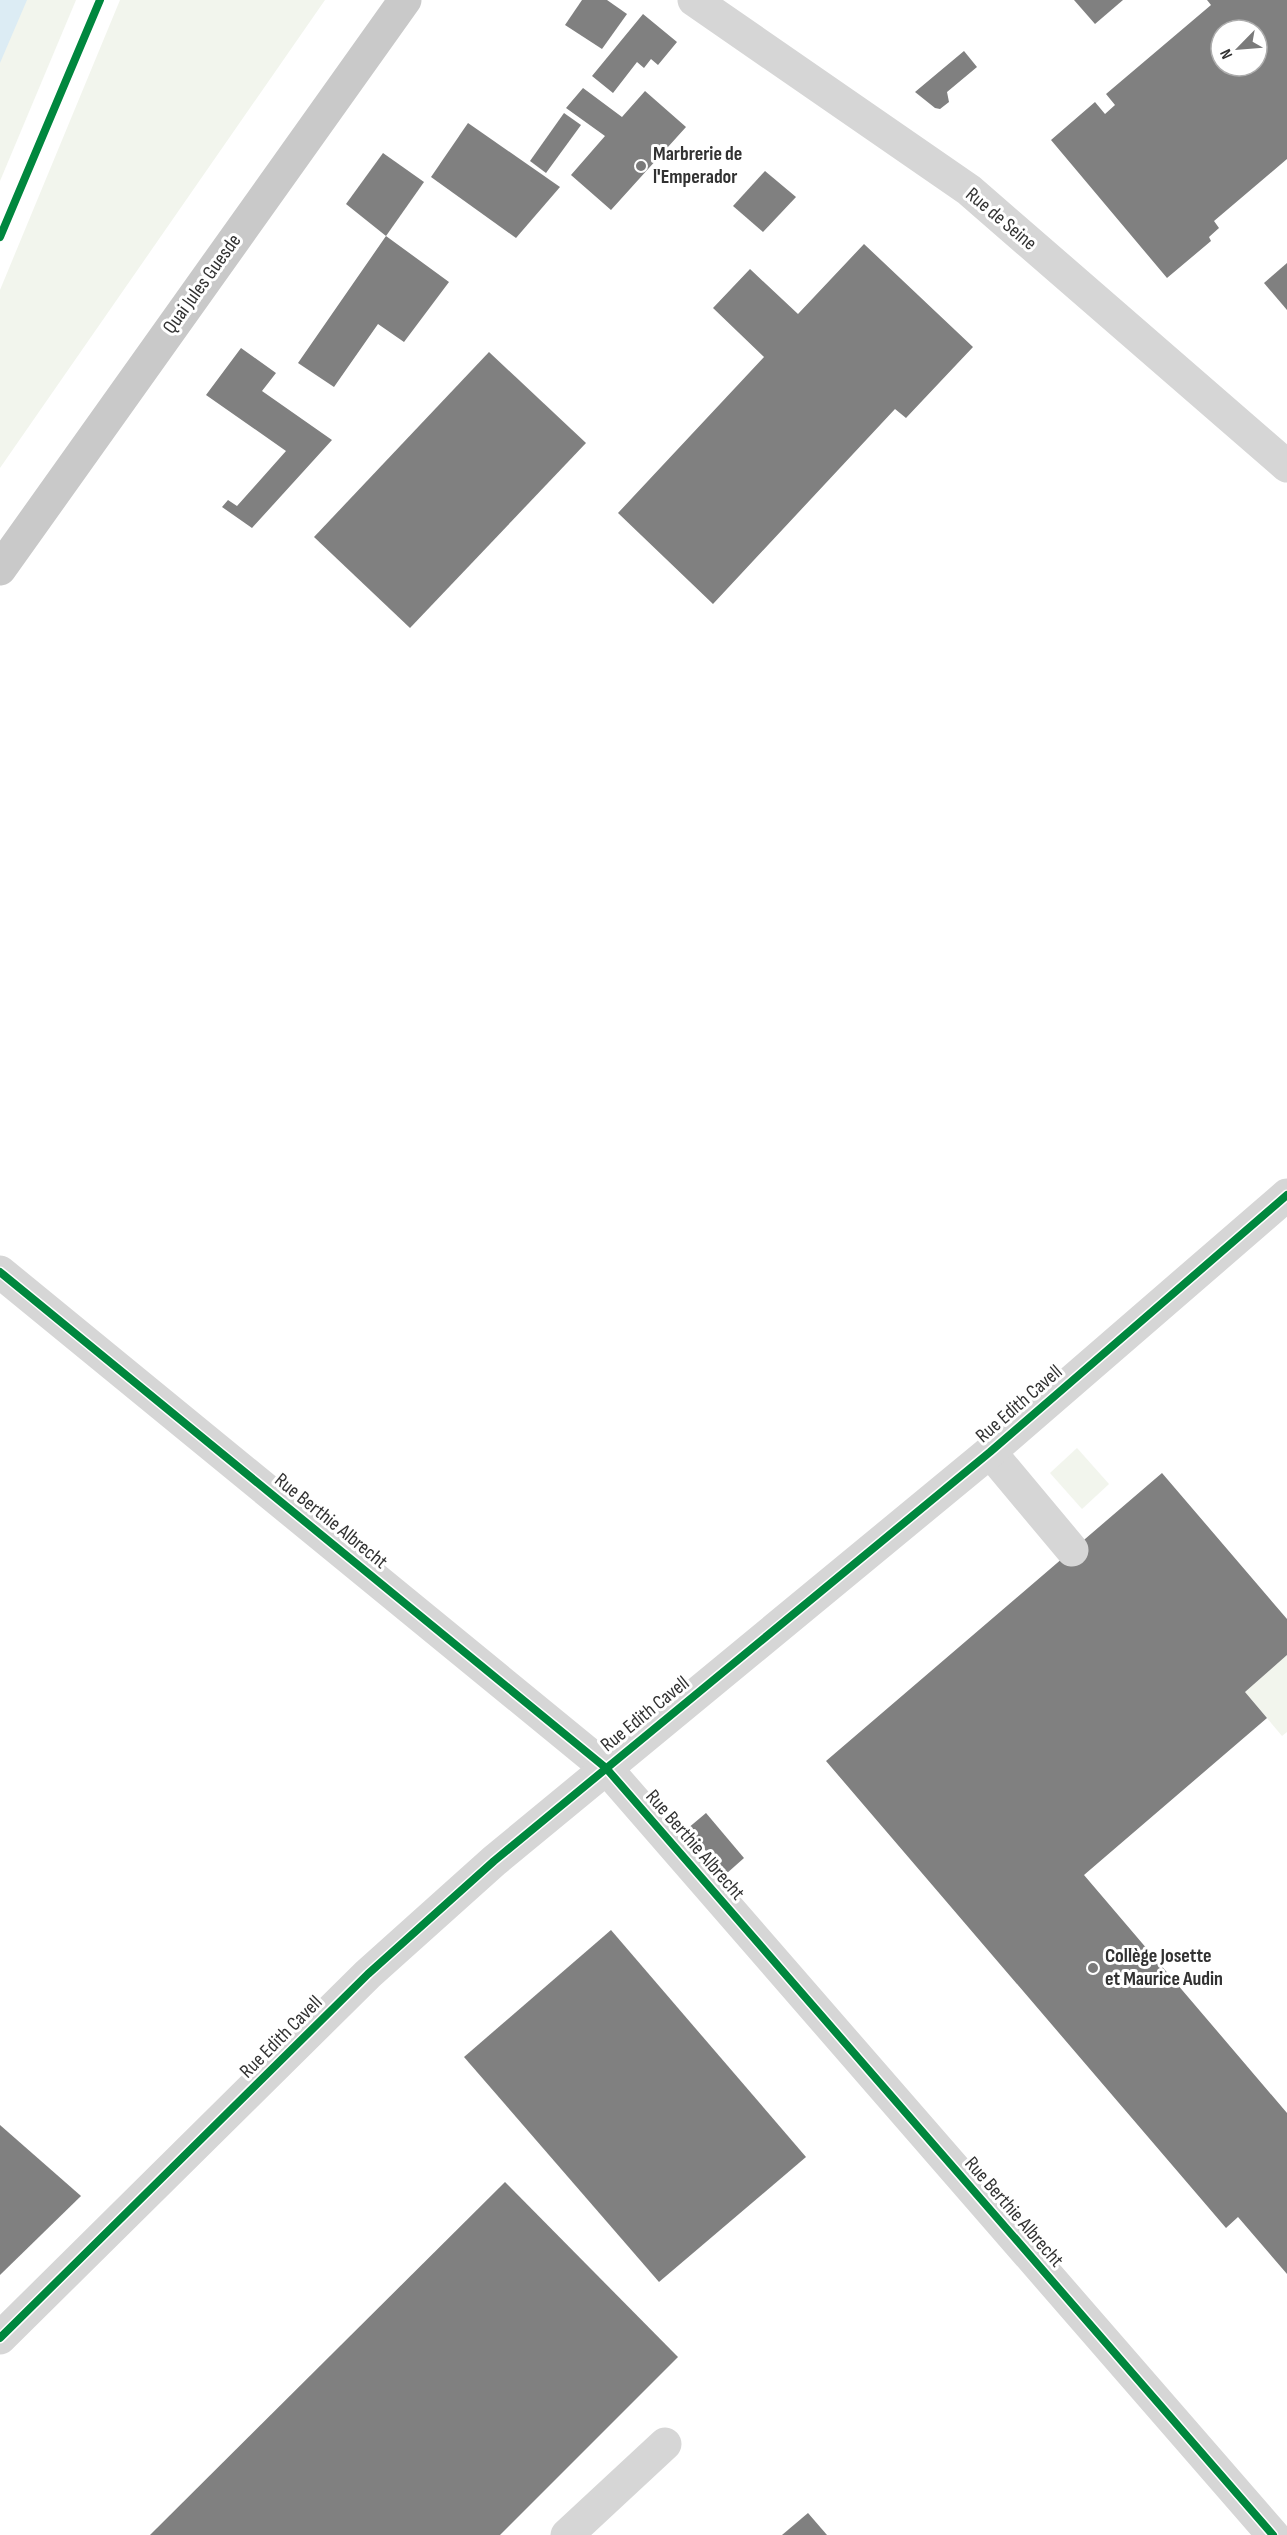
<svg xmlns="http://www.w3.org/2000/svg" width="1287" height="2535" viewBox="0 0 1287 2535" font-family="'Sofia Sans Condensed',sans-serif">
	<style>
		.green { fill: #f2f5ed }
		.water { fill: #dcecf4 }
		.building { fill: #808080; fill-rule: evenodd }
		.lines { fill: none; stroke-linecap: round; stroke-linejoin: round }
		.minor { stroke: #d6d6d6; stroke-width: 33 }
		.major { stroke: #c9c9c9; stroke-width: 33 }
		.cycleway-casing { stroke: #fff; stroke-width: 11 }
		.cycleway { stroke: #00873e; stroke-width: 8 }
		.poi-dot { fill: #7a7a7a; stroke: #fff; stroke-width: 2 }
		.labels { text-anchor: middle; dominant-baseline: central; stroke-width: 6; stroke-linejoin: round; paint-order: stroke }
		.poi-label { font-size: 20px; font-weight: bold; fill: #323232; stroke: #fff; text-anchor: start }
		.street-label { font-size: 20px; fill: #323232; stroke: #fff }
	</style>
	<rect width="100%" height="100%" fill="#fff"/>
	<g class="green">
		<polygon points="23,0 76,0 0,181 0,52"/>
		<polygon points="120,0 325,0 0,468 0,290"/>
		<polygon points="1077,1448 1109,1484 1082,1509 1050,1473"/>
		<polygon points="1287,1655 1287,1732 1282,1736 1245,1692"/>
	</g>
	<polygon class="water" points="0,0 27,0 0,63"/>
	<g class="building">
		<polygon points="582,0 607,0 627,14 602,49 565,25"/>
		<polygon points="1074,0 1123,0 1095,24"/>
		<path d="M1207,0h80v159l-73,62 5,7 -10,9 2,4 -44,37 -116,-138 44,-38 10,12 10,-9 -9,-11 105,-89zM1221,30h36v36h-36z"/>
		<polygon points="643,14 677,42 658,65 651,59 644,68 637,62 613,93 592,76"/>
		<polygon points="964,51 977,67 947,92 949,102 940,109 935,108 915,92"/>
		<polygon points="583,88 622,117 645,91 686,127 611,210 571,175 605,136 566,108"/>
		<polygon points="564,113 581,125 546,173 530,161"/>
		<polygon points="468,123 560,187 516,238 431,177"/>
		<polygon points="383,153 424,182 386,236 346,204"/>
		<polygon points="765,171 796,197 763,232 733,206"/>
		<polygon points="386,236 449,282 404,342 378,324 334,387 298,363"/>
		<polygon points="864,244 973,347 906,418 895,409 713,604 618,513 764,357 713,308 750,269 798,314"/>
		<polygon points="1287,263 1287,310 1264,283"/>
		<polygon points="241,348 276,373 262,391 332,440 252,528 222,507 228,500 237,506 286,451 206,395"/>
		<polygon points="489,352 586,443 410,628 314,537"/>
		<polygon points="1162,1473 1287,1619 1287,1655 1245,1692 1267,1718 1084,1875 1287,2113 1287,2274 1238,2217 1226,2228 826,1761"/>
		<polygon points="706,1813 744,1858 726,1874 687,1829"/>
		<polygon points="611,1930 806,2157 659,2282 464,2057"/>
		<polygon points="0,2125 81,2196 0,2275"/>
		<polygon points="505,2182 678,2357 500,2535 150,2535"/>
		<polygon points="808,2513 827,2535 782,2535"/>
	</g>
	<g class="lines">
		<g class="minor">
			<polyline points="694,0 969,190 1287,466"/>
			<polyline points="0,1272 606,1768 1273,2535"/>
			<polyline points="990,1452 1072,1550"/>
			<polyline points="0,2338 368,1974 494,1861 990,1452 1287,1195"/>
			<polyline points="567,2535 665,2444"/>
		</g>
		<polyline class="major" points="0,569 405,0"/>
		<defs>
			<g id="cycleway">
				<polyline points="0,237 100,0"/>
				<polyline points="0,1272 606,1768 1273,2535"/>
				<polyline points="0,2338 368,1974 494,1861 990,1452 1287,1195"/>
			</g>
		</defs>
		<use href="#cycleway" class="cycleway-casing"/>
		<use href="#cycleway" class="cycleway"/>
	</g>
	<g class="poi-dot">
		<circle cx="641" cy="166" r="6"/>
		<circle cx="1093" cy="1968" r="6"/>
	</g>
	<g class="labels">
		<g class="poi-label">
			<text x="653" y="154">Marbrerie de<tspan x="653" dy="23">l'Emperador</tspan></text>
			<text x="1105" y="1956">Collège Josette<tspan x="1105" dy="23">et Maurice Audin</tspan></text>
		</g>
		<g class="street-label">
			<text transform="translate(1001 219) rotate(40)">Rue de Seine</text>
			<text transform="translate(202 284) rotate(-54)">Quai Jules Guesde</text>
			<text transform="translate(1019 1404) rotate(-41)">Rue Edith Cavell</text>
			<text transform="translate(331 1521) rotate(39)">Rue Berthie Albrecht</text>
			<text transform="translate(645 1714) rotate(-39)">Rue Edith Cavell</text>
			<text transform="translate(695 1845) rotate(49)">Rue Berthie Albrecht</text>
			<text transform="translate(281 2037) rotate(-45)">Rue Edith Cavell</text>
			<text transform="translate(1014 2212) rotate(49)">Rue Berthie Albrecht</text>
		</g>
	</g>
	<g transform="translate(1239 48) rotate(245)"><circle r="28" fill="#ffffff" stroke="#adadad" stroke-width="1.5"/>
	<path d="M0-4.5L10 22L0 15L-10 22Z" fill="#7a7a7a"/>
	<text y="-9" font-size="16" font-weight="bold" text-anchor="middle" fill="#323232">N</text>
	</g>
</svg>
